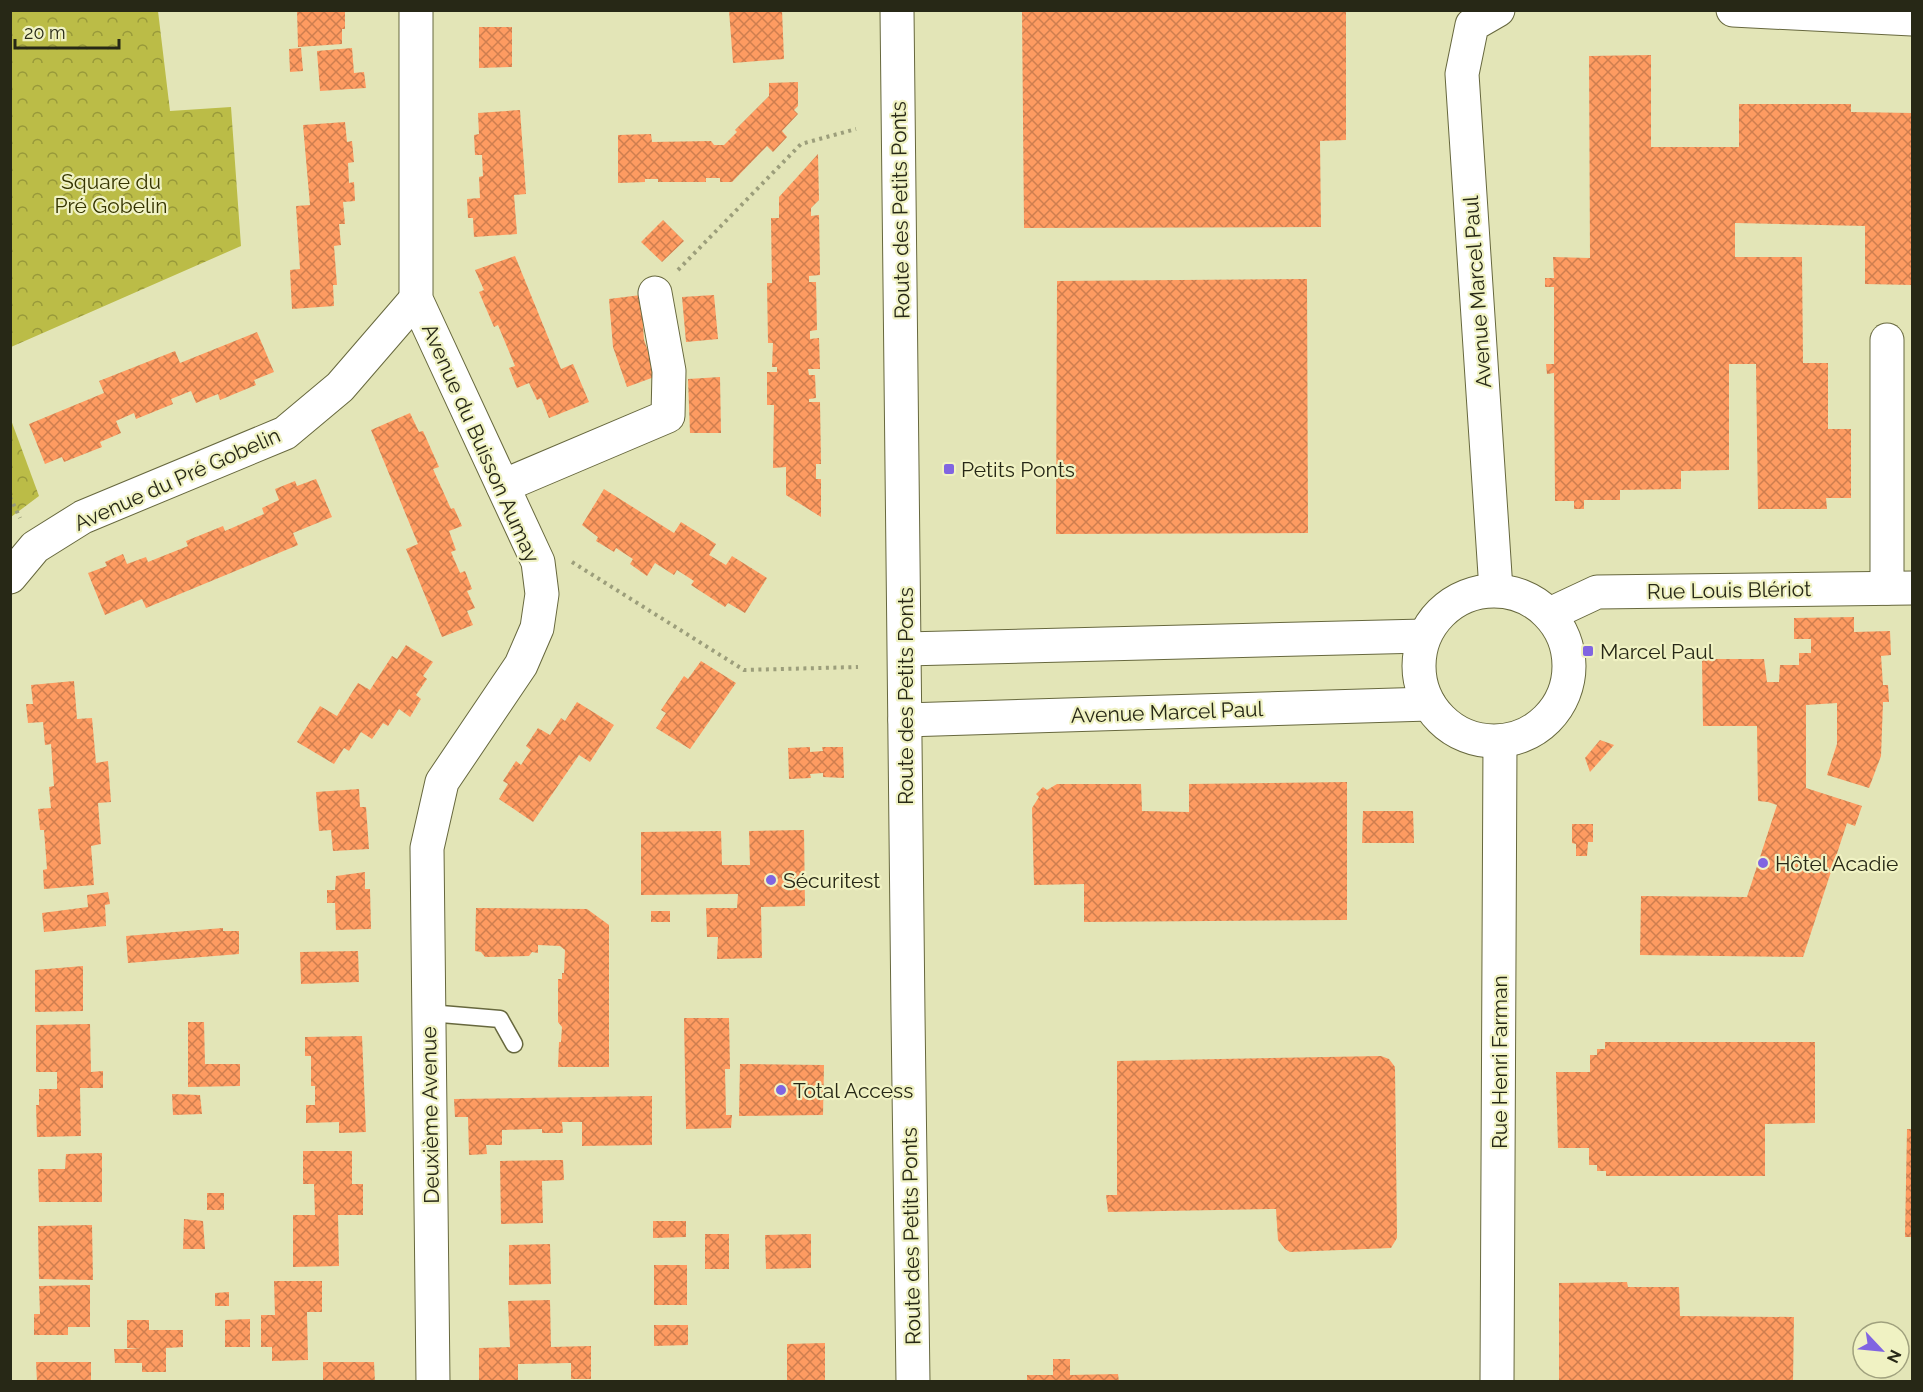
<svg xmlns="http://www.w3.org/2000/svg" width="1923" height="1392" viewBox="0 0 1923 1392" font-family="Raleway,sans-serif">
	<style>
		.park { fill: url(#park-crowns) }
		.building { fill: url(#building-cross-hatch) }
		.lines { fill: none; stroke-linecap: round; stroke-linejoin: round }
		.lane-casing { stroke: #67683e; stroke-width: 19 }
		.street-casing { stroke: #67683e; stroke-width: 35 }
		.secondary-casing { stroke: #67683e; stroke-width: 35 }
		.path { stroke: #9c9e7b; stroke-width: 4; stroke-dasharray: 3 4.5; stroke-linecap: butt }
		.lane { stroke: #fff; stroke-width: 16 }
		.street { stroke: #fff; stroke-width: 33 }
		.secondary { stroke: #fff; stroke-width: 33 }
		.poi-dot { fill: #8065e1; stroke: #f0f2c3; stroke-width: 2 }
		.labels { text-anchor: middle; dominant-baseline: central; stroke-width: 4.5; stroke-linejoin: round; paint-order: stroke }
		.park-label { font-size: 21px; fill: #353401; stroke: #f0f2c3 }
		.street-label { font-size: 21px; fill: #272816; stroke: #f0f2c3 }
		.poi-label { font-size: 21px; fill: #272816; stroke: #f0f2c3; text-anchor: start }
	</style>
	<defs>
		<pattern id="park-crowns" width="20" height="18" patternUnits="userSpaceOnUse" patternTransform="scale(1.5)"><rect width="20" height="18" fill="#bbbc47"/><path d="M2 6a3 3 0 1 1 6 0M12 15a3 3 0 1 1 6 0" fill="none" stroke="#98993a"/></pattern>
		<pattern id="building-cross-hatch" width="8" height="8" patternUnits="userSpaceOnUse" patternTransform="scale(1.5)"><rect width="8" height="8" fill="#fe9b61"/><path d="M0 0l8 8M0 8l8-8" fill="none" stroke="#ce7e4f"/></pattern>
	</defs>
	<rect width="100%" height="100%" fill="#e3e5b7"/>
	<g class="park">
		<polygon points="11,10 158,11 170,111 231,107 241,246 11,347"/>
		<polygon points="11,420 39,496 11,517 10,517"/>
	</g>
	<g class="building">
		<polygon points="297,10 345,10 345,29 342,29 342,44 298,47"/>
		<polygon points="729,10 782,10 784,59 733,63"/>
		<polygon points="1022,10 1346,10 1346,140 1320,141 1321,227 1024,228"/>
		<polygon points="479,27 512,27 512,67 479,68"/>
		<polygon points="301,48 303,71 290,72 289,49"/>
		<polygon points="352,48 354,73 364,72 366,88 320,91 317,51"/>
		<polygon points="1651,55 1651,147 1739,147 1739,104 1851,104 1851,112 1912,113 1912,285 1865,284 1865,226 1735,223 1735,257 1802,257 1803,363 1828,363 1828,429 1851,429 1851,498 1826,498 1827,509 1758,509 1756,364 1729,364 1729,470 1681,471 1681,489 1620,490 1620,500 1584,500 1584,509 1574,509 1574,501 1555,501 1554,373 1547,374 1546,364 1554,364 1554,287 1545,287 1545,278 1554,278 1553,257 1590,258 1589,56"/>
		<polygon points="798,82 798,106 794,110 798,114 782,131 787,137 773,152 767,146 732,182 720,182 720,178 706,178 706,182 658,182 658,179 645,179 645,182 618,183 618,135 651,134 652,142 711,141 714,145 724,145 737,132 735,130 769,96 769,83"/>
		<polygon points="520,110 526,194 514,195 517,234 474,237 473,218 468,218 467,199 480,198 479,177 483,176 482,155 475,155 474,135 479,134 478,113"/>
		<polygon points="345,122 347,142 352,141 354,162 348,163 349,183 354,182 355,201 343,202 345,224 339,224 341,245 334,246 337,285 333,285 334,306 292,309 290,270 300,269 296,206 310,205 303,125"/>
		<polygon points="818,154 819,200 811,208 811,216 819,215 820,275 809,276 809,282 816,282 817,330 810,331 810,339 819,338 820,369 808,369 809,375 815,375 816,398 809,399 809,402 820,402 821,464 816,464 816,479 821,479 821,517 786,495 786,467 773,468 774,405 767,405 767,372 777,372 777,367 772,367 773,343 768,343 767,283 772,283 771,218 779,218 779,197"/>
		<polygon points="663,220 684,241 662,262 641,242"/>
		<polygon points="515,256 561,369 573,364 589,402 549,418 541,398 537,400 529,383 517,388 509,368 515,366 498,325 494,327 479,292 484,290 475,270"/>
		<polygon points="1307,279 1308,533 1056,534 1057,281"/>
		<polygon points="641,295 644,340 657,376 627,387 613,347 609,299"/>
		<polygon points="714,295 718,339 686,342 682,297"/>
		<polygon points="257,332 274,372 254,380 256,385 220,400 218,394 196,403 191,391 171,399 173,404 136,419 134,413 116,421 121,433 100,442 102,447 64,462 62,457 45,464 29,424 104,393 99,381 175,351 180,363"/>
		<polygon points="720,377 721,433 690,433 688,379"/>
		<polygon points="410,413 419,432 423,431 439,467 433,469 451,509 454,508 462,526 449,531 456,550 451,552 460,573 465,571 472,589 467,591 475,608 467,611 473,625 442,637 406,549 418,544 371,430"/>
		<polygon points="316,479 332,517 293,533 298,545 146,608 142,599 105,615 88,573 107,566 105,562 123,554 127,564 146,557 148,562 188,546 186,541 223,526 225,531 264,514 262,508 279,500 275,489 295,481 297,486"/>
		<polygon points="604,489 674,533 681,522 716,544 709,555 726,565 732,556 767,578 745,613 728,603 725,607 691,585 694,581 677,570 674,575 655,563 647,576 630,564 633,559 616,548 614,552 596,541 598,537 582,525"/>
		<polygon points="1854,617 1854,632 1890,631 1891,655 1881,656 1883,685 1888,685 1889,702 1883,702 1881,756 1869,788 1827,775 1837,744 1837,703 1806,705 1806,788 1862,806 1855,826 1847,823 1803,957 1640,955 1641,896 1747,897 1777,805 1768,802 1758,801 1757,726 1703,726 1702,659 1764,659 1767,682 1779,682 1780,665 1799,665 1799,653 1811,653 1811,639 1794,639 1794,618"/>
		<polygon points="406,645 433,662 423,676 427,679 416,695 421,699 410,717 399,709 388,726 383,723 372,739 361,732 349,751 344,748 334,764 297,742 320,706 337,716 358,683 370,690 392,656 397,659"/>
		<polygon points="701,661 736,683 690,749 656,728 666,713 661,710 684,676 688,679"/>
		<polygon points="74,681 77,719 92,718 96,763 108,761 111,802 98,803 101,844 91,846 94,885 44,889 43,870 47,869 44,830 40,830 38,809 51,808 49,787 54,786 51,744 45,745 43,722 28,723 26,704 33,704 31,685"/>
		<polygon points="577,702 614,725 590,762 579,755 533,822 499,799 508,784 503,781 516,761 521,765 531,750 526,746 538,728 550,735 561,718 565,721"/>
		<polygon points="1600,740 1614,745 1590,772 1585,758"/>
		<polygon points="810,747 810,752 823,751 822,747 843,747 844,778 823,777 823,773 810,774 811,778 789,779 788,748"/>
		<polygon points="1347,782 1347,920 1084,922 1084,884 1034,885 1032,808 1039,797 1036,794 1043,787 1047,790 1057,784 1141,784 1142,811 1189,812 1189,784"/>
		<polygon points="359,789 360,807 366,807 369,849 333,851 331,830 319,831 316,792"/>
		<polygon points="1363,811 1413,811 1414,843 1362,843"/>
		<polygon points="1572,824 1593,824 1593,842 1588,842 1587,856 1576,856 1576,844 1572,843"/>
		<polygon points="804,830 805,906 761,907 762,958 717,959 718,937 707,937 706,908 737,908 738,894 641,895 641,832 721,831 722,865 750,865 749,831"/>
		<polygon points="365,872 365,889 370,889 371,929 336,930 335,903 327,903 327,890 335,890 336,876"/>
		<polygon points="108,892 110,904 105,905 106,926 44,932 42,913 88,907 87,895"/>
		<polygon points="476,908 587,909 609,925 609,1067 558,1067 559,1042 561,1042 562,1027 558,1022 558,979 562,979 562,973 564,973 565,950 560,946 538,945 538,953 532,952 529,956 485,957 481,952 475,951"/>
		<rect x="651" y="911" width="19" height="11"/>
		<polygon points="223,928 223,931 239,931 239,954 128,963 126,936"/>
		<polygon points="358,951 359,982 301,984 300,952"/>
		<polygon points="83,966 83,1011 35,1012 35,970"/>
		<polygon points="684,1018 729,1018 730,1069 725,1069 726,1115 732,1115 731,1128 686,1129"/>
		<polygon points="188,1022 204,1022 205,1064 240,1064 240,1086 188,1087"/>
		<polygon points="90,1024 91,1072 103,1071 103,1088 80,1088 81,1136 37,1137 36,1105 39,1105 39,1089 57,1089 57,1072 36,1072 36,1025"/>
		<polygon points="362,1036 366,1132 339,1133 339,1122 306,1123 306,1105 315,1105 315,1086 311,1086 311,1056 305,1056 305,1037"/>
		<polygon points="1605,1042 1815,1042 1815,1123 1765,1124 1765,1176 1606,1176 1606,1171 1597,1171 1597,1165 1589,1165 1589,1148 1558,1148 1556,1072 1590,1072 1590,1055 1597,1055 1597,1049 1605,1049"/>
		<polygon points="1381,1056 1389,1059 1395,1067 1397,1238 1391,1248 1290,1252 1285,1249 1278,1240 1276,1209 1108,1212 1106,1195 1117,1195 1117,1061"/>
		<polygon points="740,1064 824,1065 823,1115 739,1116"/>
		<polygon points="172,1094 200,1095 202,1114 173,1115"/>
		<polygon points="652,1096 652,1145 582,1146 582,1122 562,1122 563,1133 542,1133 542,1129 502,1130 502,1145 486,1145 487,1154 469,1155 468,1117 455,1117 454,1099"/>
		<polygon points="1907,1129 1912,1129 1912,1237 1905,1237"/>
		<polygon points="303,1151 352,1151 352,1184 363,1184 363,1215 338,1215 339,1266 293,1267 293,1215 315,1215 314,1184 303,1184"/>
		<polygon points="102,1153 102,1202 39,1202 38,1169 65,1169 66,1154"/>
		<polygon points="563,1160 564,1180 542,1181 543,1223 501,1224 500,1161"/>
		<rect x="207" y="1193" width="17" height="17"/>
		<polygon points="184,1219 203,1221 205,1249 183,1249"/>
		<polygon points="653,1221 686,1221 686,1237 653,1238"/>
		<polygon points="92,1225 93,1280 39,1279 38,1226"/>
		<rect x="705" y="1234" width="24" height="35"/>
		<polygon points="811,1234 811,1268 766,1269 765,1235"/>
		<polygon points="550,1244 551,1284 509,1285 509,1245"/>
		<rect x="654" y="1265" width="33" height="40"/>
		<polygon points="274,1281 322,1281 322,1312 307,1312 308,1360 272,1361 272,1347 261,1347 261,1315 275,1315"/>
		<polygon points="1627,1282 1628,1287 1679,1287 1680,1316 1794,1317 1793,1382 1559,1382 1559,1283"/>
		<polygon points="90,1285 90,1327 68,1327 68,1335 34,1335 34,1314 40,1314 39,1286"/>
		<polygon points="229,1292 229,1306 215,1306 215,1293"/>
		<polygon points="550,1300 551,1347 591,1346 591,1379 571,1379 571,1363 518,1364 518,1382 479,1382 479,1348 510,1347 508,1301"/>
		<polygon points="250,1319 250,1347 225,1347 225,1320"/>
		<polygon points="127,1320 149,1320 149,1330 183,1330 183,1347 166,1348 166,1372 142,1372 142,1363 115,1363 114,1349 141,1349 127,1348"/>
		<polygon points="654,1325 688,1325 688,1345 654,1346"/>
		<polygon points="825,1343 825,1382 787,1382 787,1344"/>
		<polygon points="1053,1359 1070,1359 1070,1375 1118,1374 1119,1382 1027,1382 1027,1375 1053,1375"/>
		<polygon points="36,1362 91,1362 91,1382 37,1382"/>
		<polygon points="323,1362 374,1362 375,1382 323,1382"/>
	</g>
	<g class="lines">
		<defs>
			<polyline id="lane" points="429,1013 500,1019 514,1044"/>
			<g id="street">
				<polyline points="416,10 416,299 538,562 542,594 537,628 521,665 442,782 427,848 433,1382"/>
				<polyline points="1733,10 1912,19"/>
				<polyline points="1887,340 1887,588"/>
				<polyline points="503,486 668,416 669,371 655,293"/>
				<polyline points="10,577 35,547 83,517 285,433 340,387 416,299"/>
				<polyline points="1496,590 1462,74 1472,25 1498,10"/>
				<circle cx="1494" cy="666" r="75"/>
				<polyline points="1550,614 1597,592 1912,588"/>
				<polyline points="905,649 1424,636"/>
				<polyline points="905,720 1429,704"/>
				<polyline points="1497,1382 1500,742"/>
			</g>
			<polyline id="secondary" points="897,10 908,1015 913,1382"/>
		</defs>
		<use href="#lane" class="lane-casing"/>
		<use href="#street" class="street-casing"/>
		<use href="#secondary" class="secondary-casing"/>
		<g class="path">
			<polyline points="678,270 801,144 856,129"/>
			<polyline points="10,497 20,518"/>
			<polyline points="572,562 744,670 858,667"/>
		</g>
		<use href="#lane" class="lane"/>
		<use href="#street" class="street"/>
		<use href="#secondary" class="secondary"/>
	</g>
	<g class="poi-dot">
		<rect x="943" y="463" width="12" height="12" rx="3"/>
		<rect x="1582" y="645" width="12" height="12" rx="3"/>
		<circle cx="1763" cy="863" r="6"/>
		<circle cx="771" cy="880" r="6"/>
		<circle cx="781" cy="1090" r="6"/>
	</g>
	<g class="labels">
		<g class="park-label">
			<text x="111" y="181">Square du<tspan x="111" dy="24">Pré Gobelin</tspan></text>
		</g>
		<g class="street-label">
			<text transform="translate(900 210) rotate(-91)">Route des Petits Ponts</text>
			<text transform="translate(1477 292) rotate(-94)">Avenue Marcel Paul</text>
			<text transform="translate(481 443) rotate(66)">Avenue du Buisson Aumay</text>
			<text transform="translate(177 479) rotate(-24)">Avenue du Pré Gobelin</text>
			<text transform="translate(1729 590) rotate(-1)">Rue Louis Blériot</text>
			<text transform="translate(905 696) rotate(-90)">Route des Petits Ponts</text>
			<text transform="translate(1167 712) rotate(-2)">Avenue Marcel Paul</text>
			<text transform="translate(1499 1062) rotate(-90)">Rue Henri Farman</text>
			<text transform="translate(430 1115) rotate(-91)">Deuxième Avenue</text>
			<text transform="translate(911 1236) rotate(-91)">Route des Petits Ponts</text>
		</g>
		<g class="poi-label">
			<text x="961" y="469">Petits Ponts</text>
			<text x="1600" y="651">Marcel Paul</text>
			<text x="1775" y="863">Hôtel Acadie</text>
			<text x="783" y="880">Sécuritest</text>
			<text x="793" y="1090">Total Access</text>
		</g>
	</g>
	<rect width="1923" height="1392" fill="none" stroke="#272816" stroke-width="24"/>
	<g transform="translate(1881 1350) rotate(116)"><circle r="28" fill="#f0f2c3" stroke="#a0a17e" stroke-width="1.5"/>
	<path d="M0-4.5L10 22L0 15L-10 22Z" fill="#8065e1"/>
	<text y="-9" font-size="16" font-weight="bold" text-anchor="middle" fill="#272816">N</text>
	</g>
	<path d="M15 39v9h104v-9" fill="none" stroke="#272816" stroke-width="3"/>
	<text x="24" y="39" font-size="18" fill="#272816" stroke="#f0f2c3" stroke-width="4.5" paint-order="stroke">20 m</text>
</svg>
